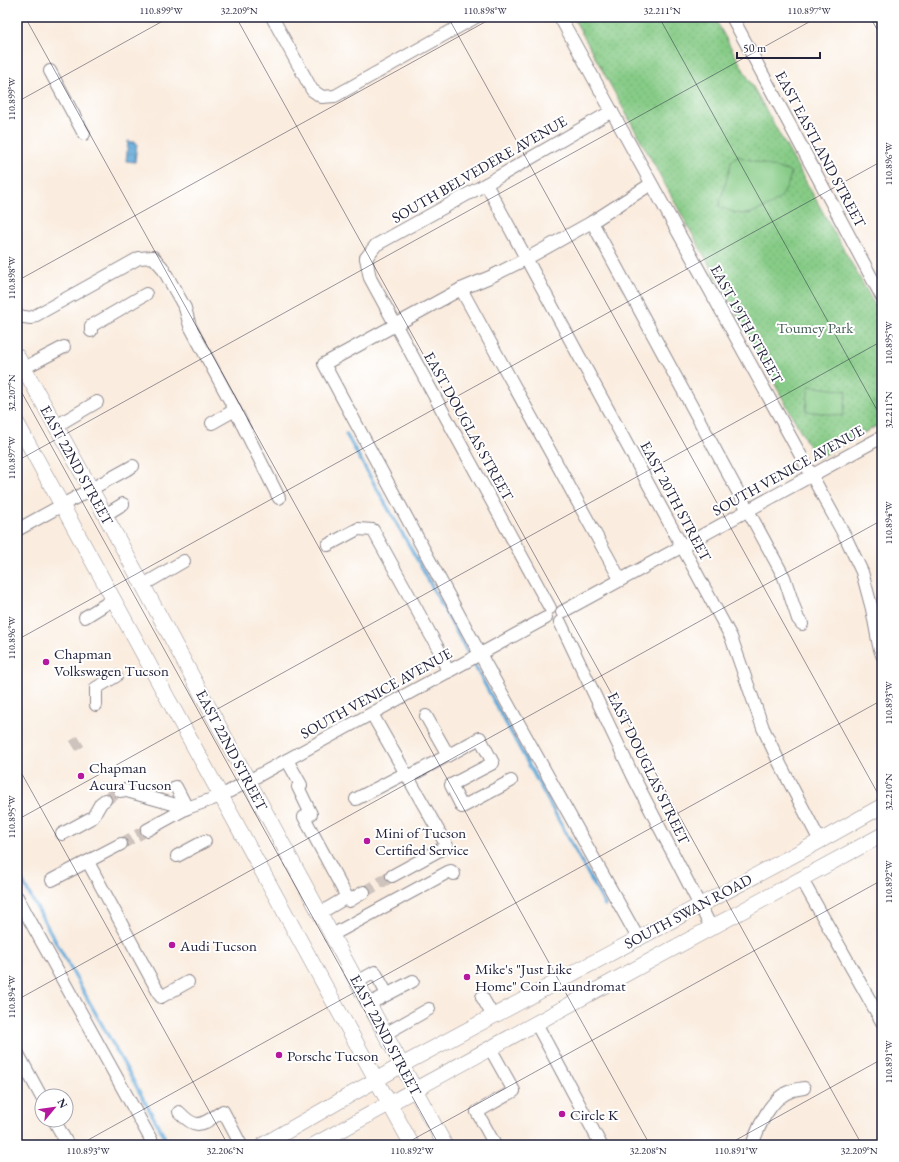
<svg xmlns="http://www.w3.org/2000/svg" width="899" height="1162" viewBox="0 0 899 1162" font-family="'EB Garamond',serif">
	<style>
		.park { fill: url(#park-dots); stroke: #547660 }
		.pitch { fill: #86cb86; stroke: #547660 }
		.water { fill: url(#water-waves); stroke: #42668a }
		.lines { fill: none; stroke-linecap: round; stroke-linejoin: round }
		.stream { stroke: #62a9d8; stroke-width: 3.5 }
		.minor-tunnel { stroke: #cfc4bd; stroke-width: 12; stroke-dasharray: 12 6; stroke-linecap: butt }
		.minor-casing { stroke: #8e878c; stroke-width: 14 }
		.major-casing { stroke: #8e878c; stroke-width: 16 }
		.minor { stroke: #fff; stroke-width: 12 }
		.major { stroke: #fff; stroke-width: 15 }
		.ticks { fill: none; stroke: #22223b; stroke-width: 1; stroke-opacity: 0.45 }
		.poi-dot { fill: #b5179e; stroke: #fff; stroke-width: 1.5 }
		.labels { text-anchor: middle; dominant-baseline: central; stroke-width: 4; stroke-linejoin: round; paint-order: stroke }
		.street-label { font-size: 15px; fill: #22223b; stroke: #fff }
		.park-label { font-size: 15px; fill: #455d55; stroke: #fff }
		.poi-label { font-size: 15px; fill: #22223b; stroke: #fff; text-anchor: start }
		.neatline { fill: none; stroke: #22223b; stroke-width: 1.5 }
		.ticks-label { font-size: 10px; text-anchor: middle; fill: #22223b }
	</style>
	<defs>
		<pattern id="park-dots" width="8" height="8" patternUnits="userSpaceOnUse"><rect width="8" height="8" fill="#86cb86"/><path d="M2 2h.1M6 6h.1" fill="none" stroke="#73ae75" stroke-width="1.8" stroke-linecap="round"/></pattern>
		<pattern id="water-waves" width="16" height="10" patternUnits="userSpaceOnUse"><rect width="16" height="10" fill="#62a9d8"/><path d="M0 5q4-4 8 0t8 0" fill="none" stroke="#5089b0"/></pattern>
	</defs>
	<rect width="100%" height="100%" fill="#fff"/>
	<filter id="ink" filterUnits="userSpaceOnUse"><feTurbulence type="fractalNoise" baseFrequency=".025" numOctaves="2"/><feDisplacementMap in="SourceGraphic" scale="8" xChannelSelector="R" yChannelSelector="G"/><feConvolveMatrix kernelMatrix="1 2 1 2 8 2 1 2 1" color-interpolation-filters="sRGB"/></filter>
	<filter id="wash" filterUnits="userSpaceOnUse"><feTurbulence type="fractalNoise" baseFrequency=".012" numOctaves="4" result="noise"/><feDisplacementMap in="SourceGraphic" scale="16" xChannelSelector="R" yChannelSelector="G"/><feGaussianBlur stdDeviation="0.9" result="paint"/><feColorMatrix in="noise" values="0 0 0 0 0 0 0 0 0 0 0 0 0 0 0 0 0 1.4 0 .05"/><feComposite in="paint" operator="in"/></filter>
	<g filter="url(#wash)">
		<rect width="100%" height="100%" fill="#faecde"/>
		<polygon class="park" points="573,17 714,17 882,318 882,423 816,459"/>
		<g class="pitch">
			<path d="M737,156l54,16c-4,22 -12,31 -33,38 -4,2 -8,4 -12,4 -10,0 -19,-4 -27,-8l13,-46z"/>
			<polygon points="809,386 847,391 843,416 806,411"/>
		</g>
		<polygon class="water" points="128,141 137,143 135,162 126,161"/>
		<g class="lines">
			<g class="stream">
				<polyline points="346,434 419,563 605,905"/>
				<polyline points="17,872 169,1145"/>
			</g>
		</g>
	</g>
	<g filter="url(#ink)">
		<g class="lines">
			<g class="minor-tunnel">
				<polyline points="73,746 81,741"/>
				<polyline points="105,800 120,791"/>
				<polyline points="121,844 147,830"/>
				<polyline points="364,892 392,876"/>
			</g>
			<defs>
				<g id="minor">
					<polyline points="272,17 312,90 322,97 335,96 476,17"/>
					<polyline points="560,17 846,538 862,572 872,609 879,646 882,655"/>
					<polyline points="732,17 882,297"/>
					<polyline points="50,71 84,134"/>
					<polyline points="486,184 731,637 763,728 780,764 820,841"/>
					<polyline points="592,222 784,577 798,619 802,624"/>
					<polyline points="366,258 370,278 550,608"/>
					<polyline points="366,258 376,245 486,184 612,111"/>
					<polyline points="461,289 620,579"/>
					<polyline points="17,316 31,318 139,258 153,257 162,267 185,308 190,326 235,410"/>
					<polyline points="91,331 91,326 146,294"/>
					<polyline points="24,368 64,347"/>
					<polyline points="212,423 235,410 279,498"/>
					<polyline points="56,426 97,402"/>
					<polyline points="105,515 123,504"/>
					<polyline points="17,530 133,466"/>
					<polyline points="328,545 358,529 373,530 439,650 448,672"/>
					<polyline points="143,585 184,561"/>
					<polyline points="562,612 882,437"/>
					<polyline points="85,617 114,599"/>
					<polyline points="560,622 634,778 711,927"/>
					<polyline points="96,705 96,688 116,676"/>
					<polyline points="372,714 447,846 392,876"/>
					<polyline points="426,716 448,755"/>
					<polyline points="287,760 301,785 298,787 311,814 304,817 349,901 364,892"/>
					<polyline points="408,777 480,738 493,763 451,785 462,807 511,781"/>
					<polyline points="176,787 187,808"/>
					<polyline points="120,791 123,790 187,808"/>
					<polyline points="356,799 406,773"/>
					<polyline points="147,830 187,808 221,796 546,618"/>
					<polyline points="62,834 93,817 101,803 105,800"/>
					<polyline points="177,856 205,841"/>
					<polyline points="88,862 161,997 188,982"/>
					<polyline points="801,878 882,1022"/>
					<polyline points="52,880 121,844"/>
					<polyline points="17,897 154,1145"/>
					<polyline points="320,913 347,897"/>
					<polyline points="332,935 448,872 451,871 454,874"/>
					<polyline points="638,938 480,654 324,364 461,289 490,277 526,259 592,222 651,184"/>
					<polyline points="357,982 375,972 387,994"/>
					<polyline points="482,997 493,1016"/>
					<polyline points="369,1004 413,981"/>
					<polyline points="536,1023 601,1145"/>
					<polyline points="385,1034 429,1009"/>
					<polyline points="490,1048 514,1091 477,1112 495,1145"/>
					<polyline points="17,1052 42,1098"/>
					<path d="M179,1112c19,20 23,12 44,-1l18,34"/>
					<polyline points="54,1120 68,1145"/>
					<path d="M752,1145c7,-19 18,-47 39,-54 4,-2 9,-2 13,-3"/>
				</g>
				<g id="major">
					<polyline points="17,356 91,489 445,1145"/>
					<polyline points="17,423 412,1145"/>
					<polyline points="263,1145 402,1065 820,841 882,806"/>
					<polyline points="314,1145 602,987 882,835"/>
				</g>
			</defs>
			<use href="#minor" class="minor-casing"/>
			<use href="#major" class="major-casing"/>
			<use href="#minor" class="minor"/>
			<use href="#major" class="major"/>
		</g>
	</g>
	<path class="ticks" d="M25,17l625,1128M236,17l626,1128M448,17l434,784M659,17l223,402M870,17l12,21M17,102l153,-85M17,281l477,-264M17,384l422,761M17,461l801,-444M17,640l865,-479M17,765l211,380M17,820l865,-479M17,1000l865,-480M79,1145l803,-445M403,1145l479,-265M727,1145l155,-86"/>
	<g class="poi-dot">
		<circle cx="46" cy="662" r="4"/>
		<circle cx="81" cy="776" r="4"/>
		<circle cx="367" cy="841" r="4"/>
		<circle cx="172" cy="945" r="4"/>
		<circle cx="467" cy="977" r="4"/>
		<circle cx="279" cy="1055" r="4"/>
		<circle cx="562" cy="1114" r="4"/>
	</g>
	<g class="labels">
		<g class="street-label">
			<text transform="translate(821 149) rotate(62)">EAST EASTLAND STREET</text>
			<text transform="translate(479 169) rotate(-30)">SOUTH BELVEDERE AVENUE</text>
			<text transform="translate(747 324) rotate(61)">EAST 19TH STREET</text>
			<text transform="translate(469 426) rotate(61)">EAST DOUGLAS STREET</text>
			<text transform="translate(77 465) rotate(61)">EAST 22ND STREET</text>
			<text transform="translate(788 470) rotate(-29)">SOUTH VENICE AVENUE</text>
			<text transform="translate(676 501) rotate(62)">EAST 20TH STREET</text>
			<text transform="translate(376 693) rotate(-29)">SOUTH VENICE AVENUE</text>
			<text transform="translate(232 750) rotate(62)">EAST 22ND STREET</text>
			<text transform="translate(649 768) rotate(64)">EAST DOUGLAS STREET</text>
			<text transform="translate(688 911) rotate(-28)">SOUTH SWAN ROAD</text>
			<text transform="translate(386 1035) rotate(62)">EAST 22ND STREET</text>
		</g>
		<g class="park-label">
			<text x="815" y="327">Toumey Park</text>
		</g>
		<g class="poi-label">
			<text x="54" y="653">Chapman<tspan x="54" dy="17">Volkswagen Tucson</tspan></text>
			<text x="89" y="767">Chapman<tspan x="89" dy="17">Acura Tucson</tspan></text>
			<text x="375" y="832">Mini of Tucson<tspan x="375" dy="17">Certified Service</tspan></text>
			<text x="180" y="945">Audi Tucson</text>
			<text x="475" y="968">Mike's "Just Like<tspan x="475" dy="17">Home" Coin Laundromat</tspan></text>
			<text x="287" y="1055">Porsche Tucson</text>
			<text x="570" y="1114">Circle K</text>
		</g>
	</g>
	<rect width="899" height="1162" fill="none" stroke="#fff" stroke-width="44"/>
	<g transform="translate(54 1108) rotate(61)"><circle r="19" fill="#ffffff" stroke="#a7a7b1"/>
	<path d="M0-3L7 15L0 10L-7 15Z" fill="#b5179e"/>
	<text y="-6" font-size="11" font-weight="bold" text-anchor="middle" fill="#22223b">N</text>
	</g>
	<path d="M737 52v6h83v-6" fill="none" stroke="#22223b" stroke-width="2"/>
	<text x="743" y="52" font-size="12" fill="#22223b" stroke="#ffffff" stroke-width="3" paint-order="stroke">50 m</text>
	<rect x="22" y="22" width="855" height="1118" class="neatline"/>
	<g class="ticks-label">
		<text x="161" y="14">110.899°W</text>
		<text x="239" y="14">32.209°N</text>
		<text x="485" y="14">110.898°W</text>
		<text x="662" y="14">32.211°N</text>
		<text x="809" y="14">110.897°W</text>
		<text transform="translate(11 99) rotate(-90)" y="4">110.899°W</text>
		<text transform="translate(888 164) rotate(-90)" y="4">110.896°W</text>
		<text transform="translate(11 278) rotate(-90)" y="4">110.898°W</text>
		<text transform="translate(888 343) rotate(-90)" y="4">110.895°W</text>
		<text transform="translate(11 393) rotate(-90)" y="4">32.207°N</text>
		<text transform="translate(888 410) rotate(-90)" y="4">32.211°N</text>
		<text transform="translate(11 458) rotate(-90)" y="4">110.897°W</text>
		<text transform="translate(888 523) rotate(-90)" y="4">110.894°W</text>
		<text transform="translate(11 638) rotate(-90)" y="4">110.896°W</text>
		<text transform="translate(888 703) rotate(-90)" y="4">110.893°W</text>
		<text transform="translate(888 792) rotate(-90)" y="4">32.210°N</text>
		<text transform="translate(11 817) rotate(-90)" y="4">110.895°W</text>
		<text transform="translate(888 882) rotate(-90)" y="4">110.892°W</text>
		<text transform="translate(11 997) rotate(-90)" y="4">110.894°W</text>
		<text transform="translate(888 1062) rotate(-90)" y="4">110.891°W</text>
		<text x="88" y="1154">110.893°W</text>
		<text x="225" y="1154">32.206°N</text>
		<text x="412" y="1154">110.892°W</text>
		<text x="648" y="1154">32.208°N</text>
		<text x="736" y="1154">110.891°W</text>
		<text x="859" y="1154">32.209°N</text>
	</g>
</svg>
